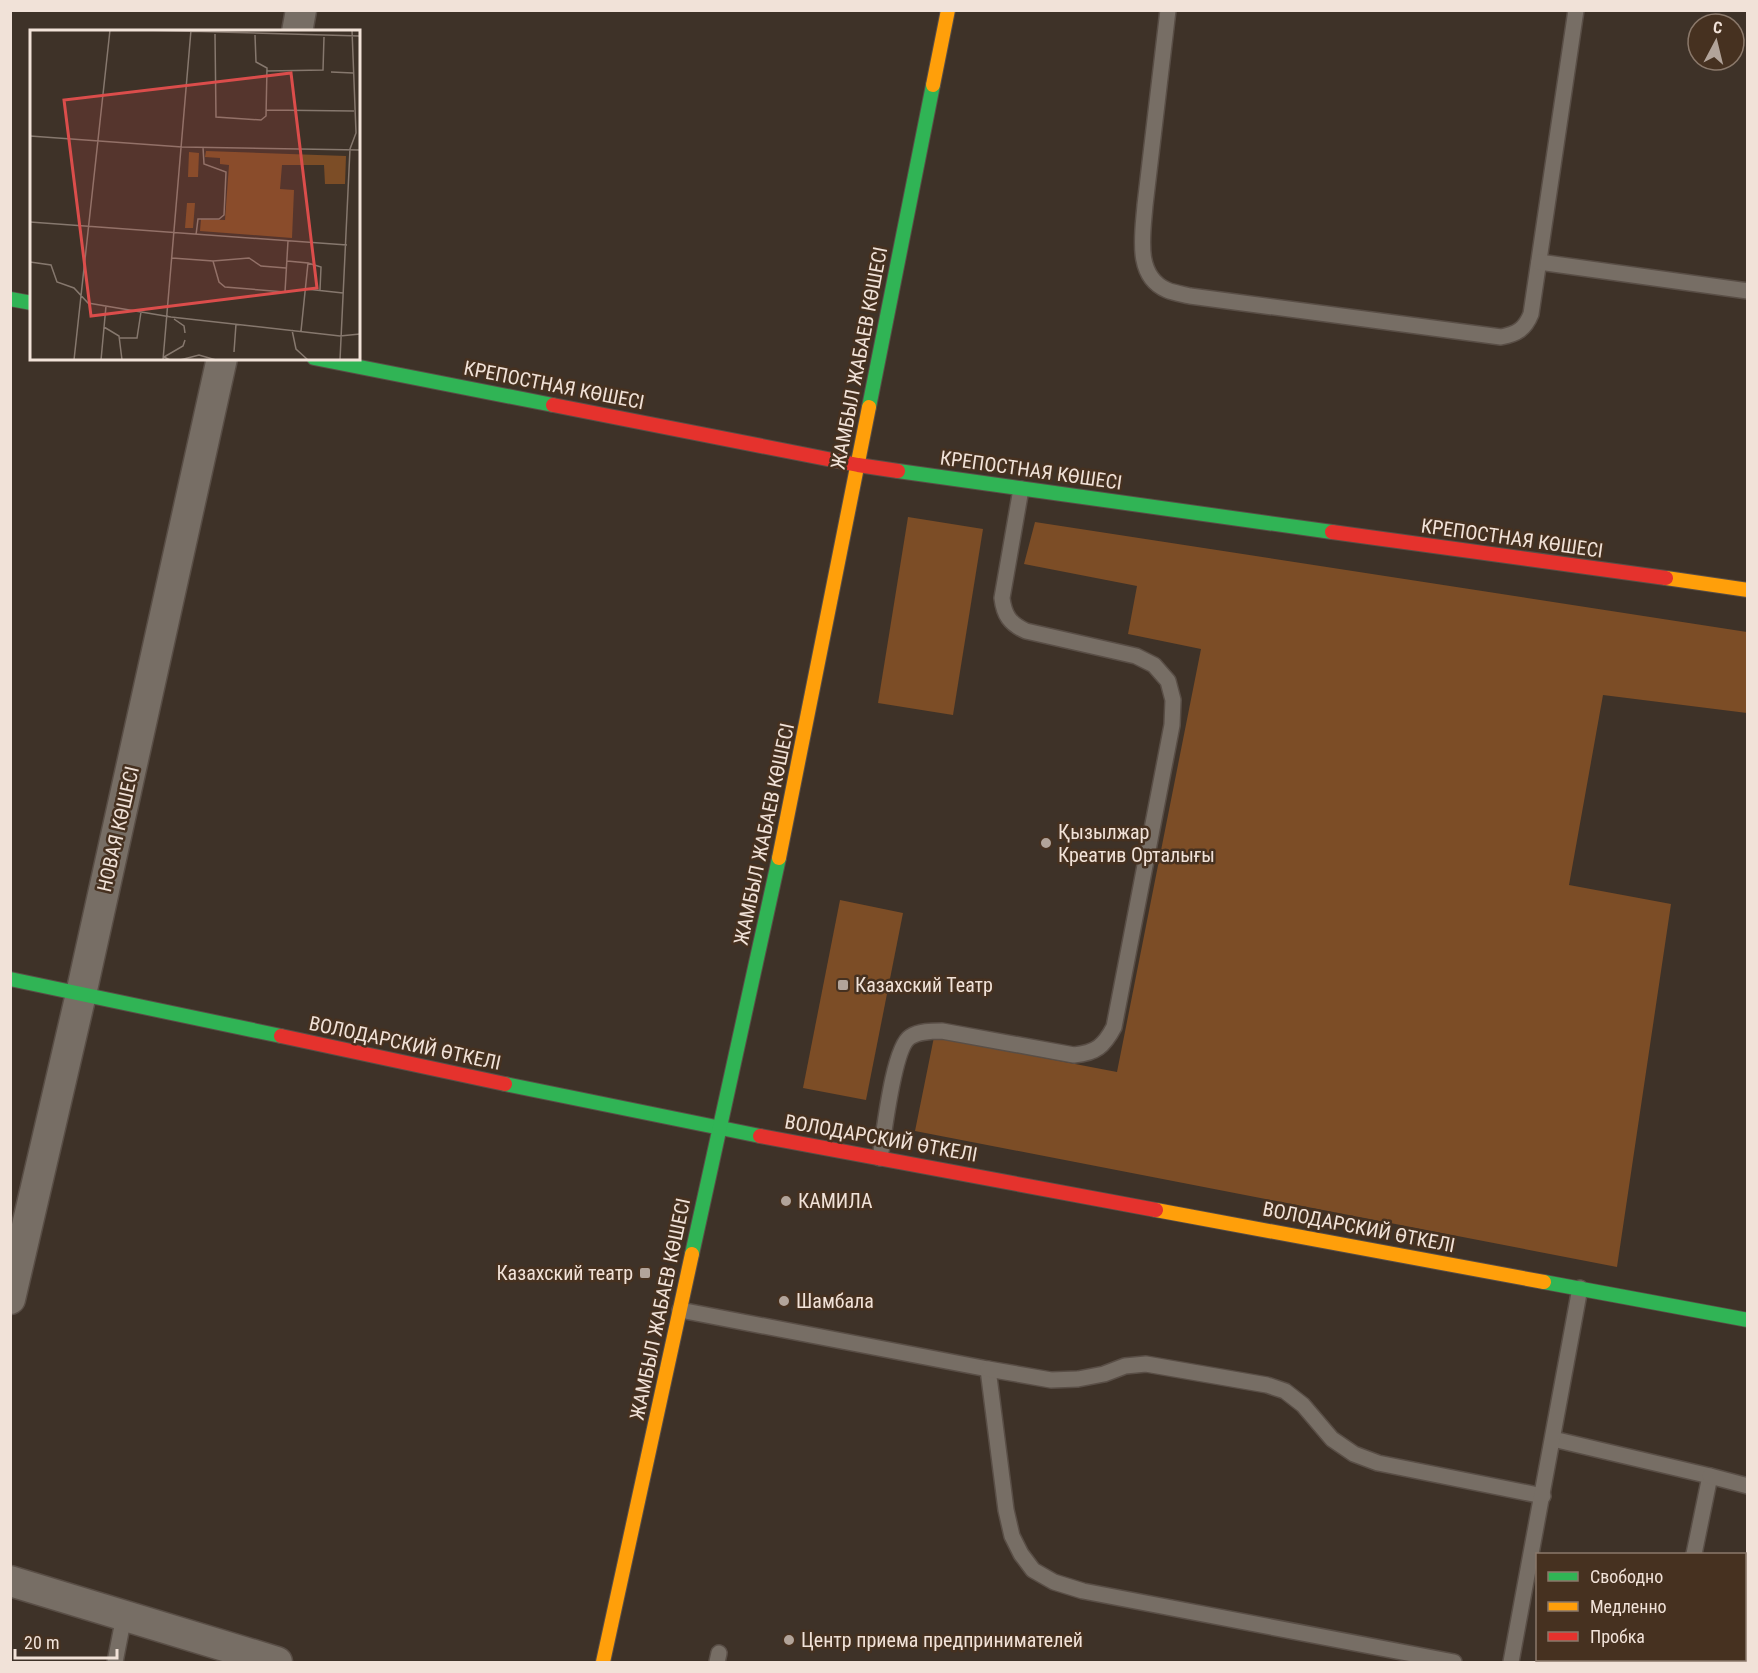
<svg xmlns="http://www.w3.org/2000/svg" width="1758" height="1673" viewBox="0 0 1758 1673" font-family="'Roboto Condensed',sans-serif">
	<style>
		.green { fill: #7c4d26 }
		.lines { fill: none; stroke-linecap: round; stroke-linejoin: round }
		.lane-casing { stroke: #594e46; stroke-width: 18 }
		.street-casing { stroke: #594e46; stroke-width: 33 }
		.fast-casing { stroke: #594e46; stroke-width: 16 }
		.slow-casing { stroke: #594e46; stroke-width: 16 }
		.jam-casing { stroke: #594e46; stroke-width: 16 }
		.lane { stroke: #776e65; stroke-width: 15 }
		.street { stroke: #776e65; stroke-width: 30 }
		.fast { stroke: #30b455; stroke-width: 14 }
		.slow { stroke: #ff9f0a; stroke-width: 14 }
		.jam { stroke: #e5322d; stroke-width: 14 }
		.poi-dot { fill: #b2a49a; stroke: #463120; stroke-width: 2 }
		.labels { text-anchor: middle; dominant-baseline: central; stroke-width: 5; stroke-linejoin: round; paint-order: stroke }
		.street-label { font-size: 20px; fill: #f1e2d8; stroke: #463120 }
		.poi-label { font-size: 20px; fill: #f1e2d8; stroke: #463120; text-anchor: start }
		.inset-road { fill: none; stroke: #86786e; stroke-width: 1.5 }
		.view { fill: #db4d4b; fill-opacity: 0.15; stroke: #db4d4b; stroke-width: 3 }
		.inset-edge { fill: none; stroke: #f1e2d8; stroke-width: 3 }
	</style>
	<rect width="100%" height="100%" fill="#3e3228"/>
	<g class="green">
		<polygon points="908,517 983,529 953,715 878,703"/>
		<polygon points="1035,522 1747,632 1747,713 1603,695 1569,885 1671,904 1617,1267 915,1131 934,1037 1117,1072 1201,649 1128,634 1137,586 1024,564"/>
		<polygon points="840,900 903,913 866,1100 803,1088"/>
	</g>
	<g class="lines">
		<defs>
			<g id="lane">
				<path d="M1168,10l-23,195c-2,28 -11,71 22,85 7,3 15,4 23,6l311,41c16,-3 24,-8 30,-23l45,-304"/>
				<polyline points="1539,262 1748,291"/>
				<path d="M880,1158c4,-23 13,-110 30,-121 9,-6 22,-6 32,-6l132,24c22,-2 30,-9 40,-28l58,-302 1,-25 -5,-19 -14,-16 -18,-9 -110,-25c-16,-7 -22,-16 -24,-33l19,-109"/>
				<polyline points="680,1310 988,1369 1006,1510 1012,1536 1021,1554 1033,1570 1054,1582 1083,1591 1454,1662"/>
				<polyline points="988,1369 1051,1380 1078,1379 1104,1374 1125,1366 1146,1364 1267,1385 1285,1391 1303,1405 1332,1439 1354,1454 1378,1463 1543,1496"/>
				<polyline points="1553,1439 1710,1476 1694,1554"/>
				<polyline points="1710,1476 1748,1486"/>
				<polyline points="115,1662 124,1616"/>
				<polyline points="717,1662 719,1653"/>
				<polyline points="1511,1662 1580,1288"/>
				<polyline points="1673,1662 1674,1660"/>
			</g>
			<g id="street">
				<polyline points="297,32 301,10"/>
				<polyline points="10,1299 81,994 222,358"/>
				<polyline points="10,1581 277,1662"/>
			</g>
			<g id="fast">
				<polyline points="10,299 32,303"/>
				<polyline points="314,358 553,405"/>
				<polyline points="869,407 933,85"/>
				<polyline points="898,471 1332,532"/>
				<polyline points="10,979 281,1036"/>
				<polyline points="505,1084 760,1136"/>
				<polyline points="692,1254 779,858"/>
				<polyline points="1544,1282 1748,1320"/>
			</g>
			<g id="slow">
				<polyline points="933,85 948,10"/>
				<polyline points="1666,578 1748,590"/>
				<polyline points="779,858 869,407"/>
				<polyline points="1156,1210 1544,1282"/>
				<polyline points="603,1662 692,1254"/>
			</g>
			<g id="jam">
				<polyline points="553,405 858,465 898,471"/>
				<polyline points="1332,532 1666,578"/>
				<polyline points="281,1036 505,1084"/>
				<polyline points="760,1136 1156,1210"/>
			</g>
		</defs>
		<use href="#lane" class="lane-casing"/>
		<use href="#street" class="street-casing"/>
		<use href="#fast" class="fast-casing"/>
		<use href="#slow" class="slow-casing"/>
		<use href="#jam" class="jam-casing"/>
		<use href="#lane" class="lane"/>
		<use href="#street" class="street"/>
		<use href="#fast" class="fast"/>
		<use href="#slow" class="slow"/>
		<use href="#jam" class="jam"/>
	</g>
	<g class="poi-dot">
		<circle cx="1046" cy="843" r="6"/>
		<rect x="837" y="979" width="12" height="12" rx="3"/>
		<circle cx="786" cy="1201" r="6"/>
		<rect x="639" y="1267" width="12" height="12" rx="3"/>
		<circle cx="784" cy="1301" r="6"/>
		<circle cx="789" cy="1640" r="6"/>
	</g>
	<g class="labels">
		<g class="street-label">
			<text transform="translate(859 358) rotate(-79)">ЖАМБЫЛ ЖАБАЕВ КӨШЕСІ</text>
			<text transform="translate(554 385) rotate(11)">КРЕПОСТНАЯ КӨШЕСІ</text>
			<text transform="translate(1031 470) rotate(8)">КРЕПОСТНАЯ КӨШЕСІ</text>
			<text transform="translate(1512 538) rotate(8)">КРЕПОСТНАЯ КӨШЕСІ</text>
			<text transform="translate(118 829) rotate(-77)">НОВАЯ КӨШЕСІ</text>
			<text transform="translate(764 834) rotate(-78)">ЖАМБЫЛ ЖАБАЕВ КӨШЕСІ</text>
			<text transform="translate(405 1043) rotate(12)">ВОЛОДАРСКИЙ ӨТКЕЛІ</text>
			<text transform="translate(881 1138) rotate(10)">ВОЛОДАРСКИЙ ӨТКЕЛІ</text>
			<text transform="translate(1359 1227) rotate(11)">ВОЛОДАРСКИЙ ӨТКЕЛІ</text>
			<text transform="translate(660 1309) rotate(-78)">ЖАМБЫЛ ЖАБАЕВ КӨШЕСІ</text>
		</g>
		<g class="poi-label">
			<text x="1058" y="832">Қызылжар<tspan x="1058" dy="23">Креатив Орталығы</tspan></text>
			<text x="855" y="985">Казахский Театр</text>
			<text x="798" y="1201">КАМИЛА</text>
			<text x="633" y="1273" text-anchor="end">Казахский театр</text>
			<text x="796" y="1301">Шамбала</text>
			<text x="801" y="1640">Центр приема предпринимателей</text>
		</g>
	</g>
	<g transform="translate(30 30)">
		<rect width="330" height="330" fill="#3e3228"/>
		<path d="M176,121l140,5 -1,28h-20l-1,-19h-42l-2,24 14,1 -2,48 -92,-7 1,-12 24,1 4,-55 -9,-1v-6l-15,-1zM159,122l10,1 -1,24h-10zM157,173h8l-2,25h-8z" fill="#7c4d26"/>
		<path class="inset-road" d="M114,0l216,6M185,4l1,83 45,3 5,-4 1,-48 -11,-6 -1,-27M237,41l56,-1 1,-33M301,42l22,1M236,80l88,1M0,106l152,11 178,3M0,192l317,23M166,205l2,-16h21l5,-4 2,-43 -22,-8 -1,-17M142,228l41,3 6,21 6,5 60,5 3,-51M183,231l36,-3 12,8 25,2M257,231l21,2 -7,68M0,232l21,3 6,17 17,6 14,15 83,14 169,19 20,-2M278,233l13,4 -1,23M276,259l37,4M144,289l10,7 1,7M74,297l15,9 3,24M262,300l4,19 12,11M90,308h17l4,-26M204,322l2,-28M44,330l36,-330M71,330l5,-54M133,330l28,-330M140,330l-6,-3 19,-11 2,-6M150,330l19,-5 17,5M310,330l10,-211 6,-16 -4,-103"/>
		<path class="view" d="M261,43l26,215 -226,28 -27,-216z"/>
		<rect width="330" height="330" class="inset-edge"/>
	</g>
	<rect width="1758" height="1673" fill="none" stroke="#f1e2d8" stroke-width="24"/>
	<rect x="1536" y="1553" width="210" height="108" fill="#463120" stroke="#8a786a" stroke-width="1.5"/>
	<rect x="1548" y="1572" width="30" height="9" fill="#30b455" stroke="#8a786a" stroke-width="1.5"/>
	<text x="1590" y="1583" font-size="18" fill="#f1e2d8">Свободно</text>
	<rect x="1548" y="1602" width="30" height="9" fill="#ff9f0a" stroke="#8a786a" stroke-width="1.5"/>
	<text x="1590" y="1613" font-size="18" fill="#f1e2d8">Медленно</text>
	<rect x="1548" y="1632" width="30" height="9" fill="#e5322d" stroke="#8a786a" stroke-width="1.5"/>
	<text x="1590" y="1643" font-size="18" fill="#f1e2d8">Пробка</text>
	<g transform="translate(1716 42) rotate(7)"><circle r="28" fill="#463120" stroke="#8a786a" stroke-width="1.5"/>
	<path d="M0-4.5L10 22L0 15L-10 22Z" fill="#b2a49a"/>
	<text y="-9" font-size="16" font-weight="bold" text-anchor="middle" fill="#f1e2d8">С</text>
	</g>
	<path d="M15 1649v9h102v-9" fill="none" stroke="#f1e2d8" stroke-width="3"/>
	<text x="24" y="1649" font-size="18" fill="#f1e2d8" stroke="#463120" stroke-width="4.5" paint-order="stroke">20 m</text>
</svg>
